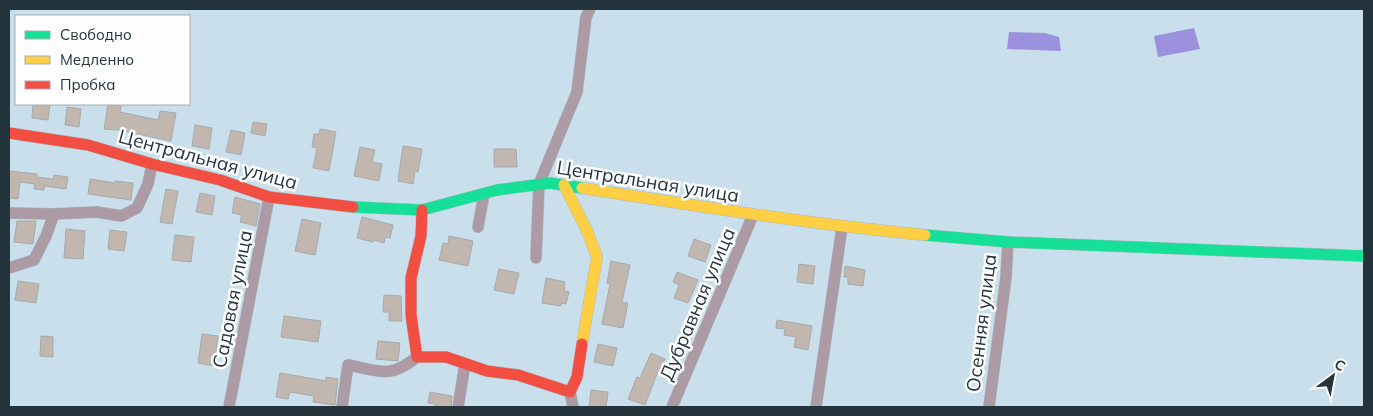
<svg xmlns="http://www.w3.org/2000/svg" width="1373" height="416" viewBox="0 0 1373 416" font-family="Mulish,sans-serif">
	<style>
		.water { fill: #9c91de }
		.building { fill: #c2b7af; stroke: #a6aaac }
		.lines { fill: none; stroke-linecap: round; stroke-linejoin: round }
		.street-casing { stroke: #aabcc6; stroke-width: 12 }
		.fast-casing { stroke: #aabcc6; stroke-width: 12 }
		.slow-casing { stroke: #aabcc6; stroke-width: 12 }
		.jam-casing { stroke: #aabcc6; stroke-width: 12 }
		.street { stroke: #ac9aa5; stroke-width: 11 }
		.fast { stroke: #16e098; stroke-width: 11 }
		.slow { stroke: #ffcf43; stroke-width: 11 }
		.jam { stroke: #f24e42; stroke-width: 11 }
		.labels { text-anchor: middle; dominant-baseline: central; stroke-width: 5; stroke-linejoin: round; paint-order: stroke }
		.street-label { font-size: 19px; fill: #24343c; stroke: #fdfdfd }
	</style>
	<rect width="100%" height="100%" fill="#c9dfeb"/>
	<g class="water">
		<polygon points="1194,28 1200,49 1158,57 1154,36"/>
		<polygon points="1009,32 1045,33 1059,37 1061,51 1007,49"/>
	</g>
	<g class="building">
		<polygon points="33,104 50,104 48,120 32,118"/>
		<polygon points="108,104 121,106 120,112 158,120 160,111 176,113 171,141 118,130 104,129"/>
		<polygon points="67,107 81,109 79,127 65,125"/>
		<polygon points="253,122 267,124 265,136 251,133"/>
		<polygon points="195,125 212,128 209,149 192,146"/>
		<polygon points="320,129 336,132 329,171 313,168 317,148 312,147 314,134 319,134"/>
		<polygon points="231,130 245,133 241,155 226,152"/>
		<polygon points="403,146 422,149 418,172 415,171 413,184 398,181"/>
		<polygon points="360,147 375,150 372,162 382,164 379,181 354,176"/>
		<polygon points="494,149 516,149 517,167 494,167"/>
		<polygon points="9,171 37,174 37,177 53,179 54,175 68,177 66,189 44,186 44,190 34,189 35,184 20,182 18,199 9,198"/>
		<polygon points="90,179 115,183 115,181 133,183 131,200 88,194"/>
		<polygon points="166,189 178,191 172,224 160,222"/>
		<polygon points="200,193 215,196 212,215 196,212"/>
		<polygon points="235,197 260,204 256,226 240,222 242,215 232,213"/>
		<polygon points="362,217 393,225 390,238 385,237 384,243 374,240 373,242 357,238"/>
		<polygon points="302,219 321,223 315,255 295,251"/>
		<polygon points="17,221 36,221 33,244 14,242"/>
		<polygon points="66,229 85,231 83,259 64,258"/>
		<polygon points="110,230 127,232 124,251 108,249"/>
		<polygon points="175,235 194,237 191,262 172,260"/>
		<polygon points="449,236 473,241 468,266 439,260 443,243 448,244"/>
		<polygon points="694,239 711,245 705,262 688,256"/>
		<polygon points="611,261 630,265 622,302 628,303 623,328 602,324 610,284 607,283"/>
		<polygon points="799,264 815,266 813,284 797,282"/>
		<polygon points="845,266 865,270 863,286 848,284 848,277 844,277"/>
		<polygon points="499,269 519,273 514,294 494,290"/>
		<polygon points="677,272 698,280 688,303 674,298 679,285 673,282"/>
		<polygon points="546,278 565,282 564,291 569,292 566,304 561,303 561,306 542,303"/>
		<polygon points="18,281 39,284 36,303 15,300"/>
		<polygon points="384,295 401,296 402,321 389,321 389,312 383,312"/>
		<polygon points="284,316 321,321 318,342 281,337"/>
		<polygon points="777,320 812,326 808,350 794,347 796,337 784,335 785,329 776,328"/>
		<polygon points="202,334 218,336 214,366 198,363"/>
		<polygon points="41,336 53,337 53,357 40,356"/>
		<polygon points="378,341 400,343 398,361 376,359"/>
		<polygon points="598,344 617,348 613,366 594,362"/>
		<polygon points="651,353 665,359 657,374 645,405 628,399 637,377 640,378"/>
		<polygon points="280,373 326,381 326,377 338,379 335,405 313,402 314,396 290,392 288,399 276,397"/>
		<polygon points="591,390 608,392 606,407 589,407"/>
		<polygon points="430,392 452,396 451,407 435,407 435,404 428,403"/>
	</g>
	<g class="lines">
		<defs>
			<g id="street">
				<polyline points="9,213 54,214 97,212 121,216 137,208 148,184 152,164"/>
				<polyline points="478,227 484,194"/>
				<polyline points="536,258 539,184 577,92 586,17 590,9"/>
				<polyline points="9,268 34,260 46,236 54,214"/>
				<polyline points="570,392 573,407"/>
				<polyline points="229,407 269,197"/>
				<path d="M342,407l6,-42c32,6 42,14 69,-8"/>
				<polyline points="458,407 465,364"/>
				<polyline points="672,407 753,215"/>
				<polyline points="816,407 842,227"/>
				<polyline points="989,407 1006,277 1008,242"/>
			</g>
			<g id="fast">
				<polyline points="353,207 422,210 497,190 550,183 582,188"/>
				<polyline points="925,235 1008,242 1364,256"/>
			</g>
			<g id="slow">
				<polyline points="564,185 588,233 597,257 582,344"/>
				<path d="M582,188c114,18 228,36 343,47"/>
			</g>
			<g id="jam">
				<polyline points="9,133 88,145 152,164 220,180 269,197 353,207"/>
				<polyline points="422,210 421,236 411,278 411,315 417,357 446,357 487,371 518,375 570,392 577,377 582,344"/>
			</g>
		</defs>
		<use href="#street" class="street-casing"/>
		<use href="#fast" class="fast-casing"/>
		<use href="#slow" class="slow-casing"/>
		<use href="#jam" class="jam-casing"/>
		<use href="#street" class="street"/>
		<use href="#fast" class="fast"/>
		<use href="#slow" class="slow"/>
		<use href="#jam" class="jam"/>
	</g>
	<g class="labels">
		<g class="street-label">
			<text transform="translate(208 159) rotate(15)">Центральная улица</text>
			<text transform="translate(648 181) rotate(9)">Центральная улица</text>
			<text transform="translate(232 299) rotate(-79)">Садовая улица</text>
			<text transform="translate(697 304) rotate(-67)">Дубравная улица</text>
			<text transform="translate(981 323) rotate(-83)">Осенняя улица</text>
		</g>
	</g>
	<rect width="1373" height="416" fill="none" stroke="#24343c" stroke-width="20"/>
	<rect x="15" y="15" width="175" height="90" fill="#fdfdfd" stroke="#a6adb0"/>
	<rect x="25" y="31" width="25" height="8" fill="#16e098" stroke="#a6adb0"/>
	<text x="60" y="40" font-size="15" fill="#24343c">Свободно</text>
	<rect x="25" y="56" width="25" height="8" fill="#ffcf43" stroke="#a6adb0"/>
	<text x="60" y="65" font-size="15" fill="#24343c">Медленно</text>
	<rect x="25" y="81" width="25" height="8" fill="#f24e42" stroke="#a6adb0"/>
	<text x="60" y="90" font-size="15" fill="#24343c">Пробка</text>
	<g transform="translate(1333 376) rotate(32)" stroke="#fdfdfd" stroke-width="4" paint-order="stroke">
	<path d="M0-4L9 19L0 12L-9 19Z" fill="#24343c"/>
	<text y="-8" font-size="14" font-weight="bold" text-anchor="middle" fill="#24343c">С</text>
	</g>
</svg>
